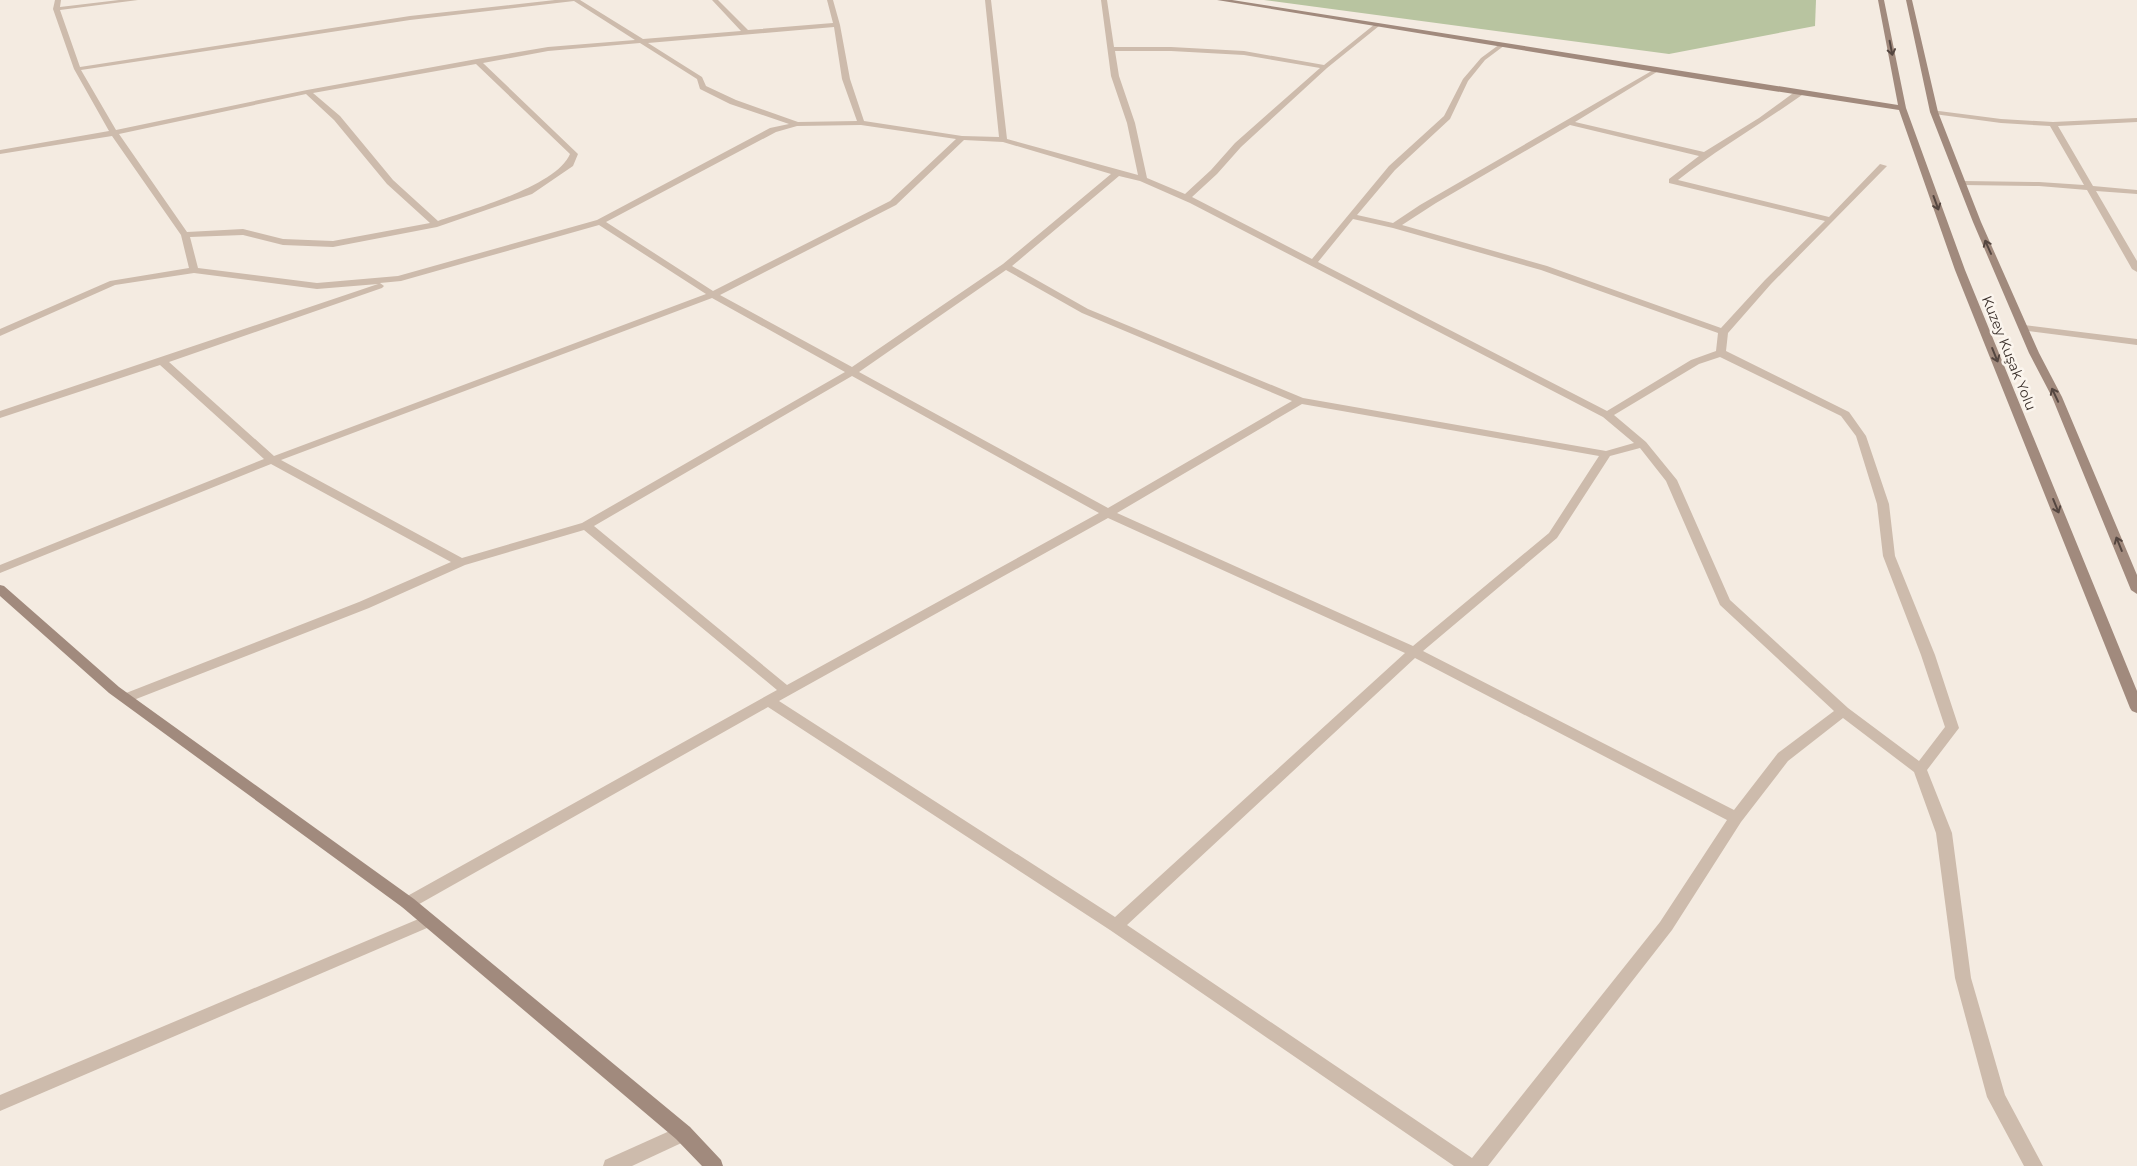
<svg xmlns="http://www.w3.org/2000/svg" width="2137" height="1166" viewBox="0 0 2137 1166" font-family="Montserrat,sans-serif">
	<style>
		.green { fill: #b8c4a0 }
		.lines { fill: none; stroke-linecap: round; stroke-linejoin: round }
		.street { fill: #cdbbac; fill-rule: evenodd }
		.secondary { fill: #a18a7d; fill-rule: evenodd }
		.oneway { stroke: #544640 }
		.labels { text-anchor: middle; dominant-baseline: central; stroke-width: 5; stroke-linejoin: round; paint-order: stroke }
		.street-label { font-size: 14px; fill: #3b302b; stroke: #fbf5ee }
	</style>
	<rect width="100%" height="100%" fill="#f4ebe1"/>
	<polygon class="green" points="1264,0 1816,0 1815,26 1669,54"/>
	<g class="lines">
		<g class="street">
			<path d="M55,0h6l-1,7 59,-7h19l-78,10 20,57 330,-51 145,-16h25l63,39 98,-8 -29,-31h6l30,30 85,-7 -6,-23h6l7,25 10,54 14,42 98,15 37,1 -14,-137h6l16,139 131,36 -11,-52 -16,-47 -10,-76h6l7,47h57l73,4 80,14 51,-41h4v2l-52,42 -86,79 -24,27 -25,23 120,62 77,-93 55,-50 19,-37 18,-21 19,-14 5,1 -20,15 -17,21 -18,38 -55,51 -38,45 36,8 27,-18 235,-136 5,1 -85,52 129,30 55,-34 37,-27h6v4c-41,29 -84,54 -124,85l151,37 51,-53 7,2 -116,118 -43,49 -2,18 123,61 17,24 23,68 6,52 40,99 24,73 -32,42 25,63 19,145 34,117 38,71h-19l-37,-69 -32,-119 -19,-145 -22,-61 -71,-54 -55,43 -47,61 -69,108 -184,236h-34l-344,-236 -342,-223 -354,200 -6,2 -6,-2 -2,-4 2,-4 375,-209 -193,-160 -119,35 -96,43 -238,93h-10l-2,-3 2,-3 238,-93 92,-40 -180,-98 -271,109v-8l264,-106 -104,-94 -160,53v-7l378,-127 -61,5 -123,-16 -79,12 -115,51v-7l110,-48 79,-13 -8,-33 -69,-99 -112,18v-4l109,-19 -35,-62 -21,-60zM574,1l61,39 -87,7 -71,12 -170,31 -191,40 -35,-60 329,-50zM834,27l8,52 15,42 -59,1 -62,-22 -30,-14 -4,-9 -54,-34zM640,43l57,36 3,10 30,15 59,20 -19,4 -173,92 -199,56 -81,7 -119,-15 -8,-31 53,-2 40,10 50,2 104,-20 95,-33 41,-28 5,-12 -95,-91 65,-12zM1115,51h56l73,4 76,13 -85,75 -24,27 -26,24 -38,-16 -12,-55 -16,-47zM476,64l94,90c-13,32 -100,56 -132,67l-45,-41 -53,-64 -27,-23zM306,94l28,26 53,64 43,39 -97,18 -50,-2 -40,-10 -56,3 -68,-98zM861,125l95,14 -66,62 -177,90 -107,-69 170,-90 21,-6zM1570,125l129,31 -30,23v4l156,38 -60,59 -44,48 -174,-62 -145,-41 34,-22zM964,140l39,2 108,32 -108,90 -151,103 -132,-72 176,-90zM1119,176l21,5 50,22 413,214 31,26 -28,8 -303,-53 -215,-89 -76,-43zM1353,219l40,9 148,42 177,63 -2,18 -25,9 -84,51 -289,-149zM599,225l107,69 -432,162 -105,-94 213,-74 2,-2 -4,-3 21,-2zM1006,270l76,43 210,88 -184,107 -249,-136zM712,298l133,74 -263,151 -120,35 -181,-98zM1720,357l121,59 15,20 21,68 6,52 38,99 24,72 -26,34 -71,-53 -118,-108 -53,-120 -31,-38 -32,-27 85,-51zM852,376l247,137 -312,172 -193,-159zM1302,404l297,52 -50,77 -136,113 -296,-133zM1640,448l26,33 54,124 114,106 -56,42 -44,57 -311,-159 134,-113 53,-82zM1108,518l297,135 -290,264 -336,-216zM1415,658l312,162 -67,102 -188,236 -345,-233z"/>
			<polygon points="1931,110 2001,119 2053,122 2137,118 2137,122 2058,126 2093,186 2137,190 2137,194 2096,191 2137,261 2137,272 2132,269 2087,190 2039,186 1963,185 1959,183 1963,181 2039,182 2084,185 2050,126 2001,123 1934,114 1930,112"/>
			<polygon points="2024,325 2137,339 2137,345 2021,330 2019,328"/>
			<polygon points="428,915 434,917 436,921 434,925 0,1111 0,1095"/>
			<polygon points="683,1125 690,1127 692,1133 690,1139 632,1166 603,1166 605,1160"/>
		</g>
		<g class="secondary">
			<polygon points="1217,0 1232,0 1898,105 1878,0 1884,0 1906,108 1965,270 2137,691 2137,713 2132,711 2130,708 1955,270 1899,110 1728,84"/>
			<polygon points="1906,0 1912,0 1938,112 1981,222 2039,353 2062,397 2137,575 2137,594 2131,590 2052,397 2029,353 1973,222 1930,112"/>
			<polygon points="0,585 4,586 119,687 414,899 690,1127 721,1160 723,1166 702,1166 676,1139 402,907 109,693 0,596"/>
		</g>
	</g>
	<defs><path id="oneway-shaft" d="M-6 0H5M1.5-3L5.5 0L1.5 3" fill="none" stroke-width="1.6" stroke-linecap="round" stroke-linejoin="round" transform="scale(1.25)"/></defs>
	<g class="oneway">
		<use href="#oneway-shaft" transform="translate(1891 48) rotate(79)"/>
		<use href="#oneway-shaft" transform="translate(1936 203) rotate(70)"/>
		<use href="#oneway-shaft" transform="translate(1988 247) rotate(-114)"/>
		<use href="#oneway-shaft" transform="translate(1995 355) rotate(68)"/>
		<use href="#oneway-shaft" transform="translate(2055 395) rotate(-115)"/>
		<use href="#oneway-shaft" transform="translate(2056 506) rotate(68)"/>
		<use href="#oneway-shaft" transform="translate(2119 544) rotate(-112)"/>
	</g>
	<g class="labels">
		<g class="street-label">
			<text transform="translate(2009 353) rotate(68)">Kuzey Kuşak Yolu</text>
		</g>
	</g>
</svg>
